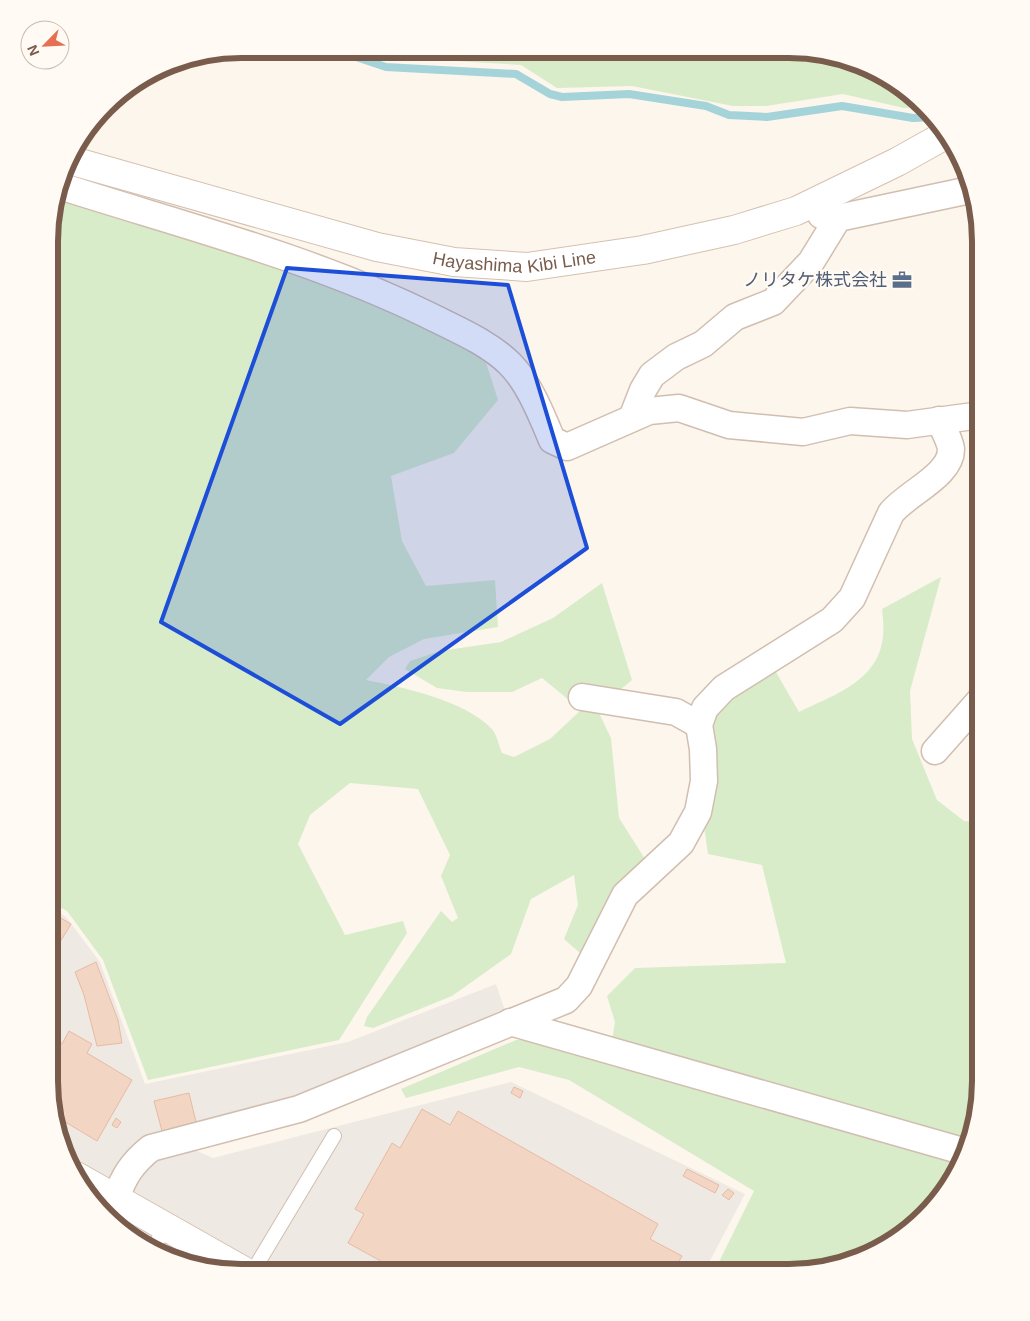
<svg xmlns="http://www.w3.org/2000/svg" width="1030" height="1321" viewBox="0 0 1030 1321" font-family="Helvetica,'Noto Sans JP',sans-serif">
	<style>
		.industrial { fill: #efe9e4 }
		.green { fill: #d8ecc9 }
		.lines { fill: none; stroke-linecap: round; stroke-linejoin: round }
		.stream { stroke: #a5d3da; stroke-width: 8 }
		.building { fill: #f3d5c3; stroke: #e6bba3 }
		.lane-casing { stroke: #d1beb0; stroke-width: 16 }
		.street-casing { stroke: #d1beb0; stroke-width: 29 }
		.secondary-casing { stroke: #d6c0b0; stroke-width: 30 }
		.lane { stroke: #fff; stroke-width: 14 }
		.street { stroke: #fff; stroke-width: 26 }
		.secondary { stroke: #fff; stroke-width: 28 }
		.marked { fill: #1d4ed8; fill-opacity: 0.2; stroke: #1d4ed8; stroke-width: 4; stroke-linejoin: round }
		.labels { text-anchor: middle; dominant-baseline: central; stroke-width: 5; stroke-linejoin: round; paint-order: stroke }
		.street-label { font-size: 18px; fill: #7a5c4d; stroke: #fffaf3 }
		.service-label { font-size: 18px; fill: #4e5e75; stroke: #fffaf3; text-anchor: end }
		.rim { fill: none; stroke: #7a5c4d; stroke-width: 6 }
	</style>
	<rect width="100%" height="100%" fill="#fdf6ec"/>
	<polygon class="industrial" points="49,906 66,917 100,962 145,1084 348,1042 496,984 513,1034 188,1147 213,1158 511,1082 745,1194 704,1272 216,1271 134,1240 96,1207 69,1166 49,1081"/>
	<g class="green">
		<polygon points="363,49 815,50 896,81 926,107 904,108 843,94 766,106 733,106 632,86 557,88 521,65 386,57"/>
		<path d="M57,196l266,83 144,67 19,16 12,38 -44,53 -63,23 11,65 24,45 69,-6 3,47 -74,12 -35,18 -23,23c37,7 99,21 125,48 6,6 8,18 11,25l12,4 36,-18 31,-29 -39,-32 -30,14h-45l-30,-4 -32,-19 5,-8 30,-10 61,-9 52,-24 49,-35 30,97 -35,29 14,29 8,80 26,41 -58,94h-7l-16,-14 14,-34 -4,-30 -43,24 -20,55 -59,42 -79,32 -9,-2 3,-9 74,-106 11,11 6,-4 -17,-42 9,-21 -32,-66 -68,-6 -40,32 -12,29 47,91 58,-14 4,12 -68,107 -191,40 -45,-120 -36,-49 -18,-10 1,-686z"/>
		<path d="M941,577l-31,114 2,48 25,61 27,21 17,1v271l-10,49 -359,-101 3,-19 -8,-26 28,-28 151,-5 -24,-98 -54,-11 -4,-28 8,-47 1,-62 15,-23 45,-27 26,45c35,-17 80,-31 84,-76 1,-9 0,-18 -1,-27z"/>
		<polygon points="532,1039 961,1162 949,1187 916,1224 875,1252 790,1272 714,1272 754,1191 569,1080 519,1067 406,1098 401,1089 516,1040"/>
	</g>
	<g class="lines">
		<polyline class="stream" points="332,49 386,67 516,74 550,94 562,97 629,94 706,106 729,115 767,117 842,106 913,118 936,117"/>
	</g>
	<g class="building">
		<polygon points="49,911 71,924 52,955 49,954"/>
		<polygon points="96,962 118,1020 122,1043 97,1046 84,995 75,972"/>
		<polygon points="69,1031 92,1044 87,1053 132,1080 97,1141 57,1117 49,1081 49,1036 62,1044"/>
		<polygon points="514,1087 523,1091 520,1098 511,1093"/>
		<polygon points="189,1093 196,1122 162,1131 154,1101"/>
		<polygon points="422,1109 450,1125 458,1111 658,1224 650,1239 682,1256 673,1272 399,1271 348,1243 364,1214 355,1209 392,1143 400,1148"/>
		<polygon points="116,1118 121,1122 117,1128 112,1125"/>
		<polygon points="687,1169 719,1185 715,1193 683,1176"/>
		<polygon points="728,1189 734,1193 729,1200 722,1195"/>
	</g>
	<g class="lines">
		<defs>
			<g id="lane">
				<polyline points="154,1247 166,1226"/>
				<polyline points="253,1271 334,1136"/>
			</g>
			<g id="street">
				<path d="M60,186c125,40 255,73 372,131 26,13 57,26 78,47 19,19 32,52 42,76l15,7 82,-36 30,-3 50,17 74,7 47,-11 57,4 74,-10"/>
				<polyline points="821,215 838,218 970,190"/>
				<polyline points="632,418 643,390 652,375 676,357 703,344 735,317 773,302 811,262 838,218"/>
				<polyline points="582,697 676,712 699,725"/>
				<polyline points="935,751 981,699"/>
				<polyline points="510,1022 966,1152"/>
				<path d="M116,1198c8,-22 16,-35 35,-50l148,-39 267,-109 13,-14 46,-91 56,-52 17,-31 6,-31 -1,-32 -4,-24 6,-17 19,-20 108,-68 20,-22 39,-85c16,-20 61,-38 60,-64 -1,-9 -8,-21 -12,-29"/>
			</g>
			<g id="secondary">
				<path id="s1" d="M69,160l308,87 77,15 73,5 116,-17 91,-20 62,-19 101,-49 50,-28"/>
				<polyline points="76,1176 244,1271"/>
			</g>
		</defs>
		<use href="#lane" class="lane-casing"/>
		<use href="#street" class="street-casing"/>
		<use href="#secondary" class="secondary-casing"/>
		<use href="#lane" class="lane"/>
		<use href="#street" class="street"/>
		<use href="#secondary" class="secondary"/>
	</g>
	<path class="marked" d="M287,268l221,17 79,263 -247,176 -179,-102z"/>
	<defs>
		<symbol id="office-bare" viewBox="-9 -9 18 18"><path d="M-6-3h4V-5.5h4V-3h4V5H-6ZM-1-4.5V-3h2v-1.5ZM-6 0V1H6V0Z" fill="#5c6f8a" stroke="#fffaf3" stroke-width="2.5" paint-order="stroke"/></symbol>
	</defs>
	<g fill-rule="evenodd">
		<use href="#office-bare" x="888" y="266" width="28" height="28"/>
	</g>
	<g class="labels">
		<g class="street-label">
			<text stroke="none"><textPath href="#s1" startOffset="459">Hayashima Kibi Line</textPath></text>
		</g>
		<g class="service-label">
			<text x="887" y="280">ノリタケ株式会社</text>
		</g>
	</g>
	<path d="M0 0H1030V1321H0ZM241 58H789A183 183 0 0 1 972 241V1081A183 183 0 0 1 789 1264H241A183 183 0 0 1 58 1081V241A183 183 0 0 1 241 58Z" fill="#fffaf3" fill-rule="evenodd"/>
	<path class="rim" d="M241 58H789A183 183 0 0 1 972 241V1081A183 183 0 0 1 789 1264H241A183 183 0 0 1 58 1081V241A183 183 0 0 1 241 58Z"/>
	<g transform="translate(45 45) rotate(246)"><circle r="24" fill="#fffaf3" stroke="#cabbb1"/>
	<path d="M0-4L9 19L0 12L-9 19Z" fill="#e76f51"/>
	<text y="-8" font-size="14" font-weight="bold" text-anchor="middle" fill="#7a5c4d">N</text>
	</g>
</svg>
